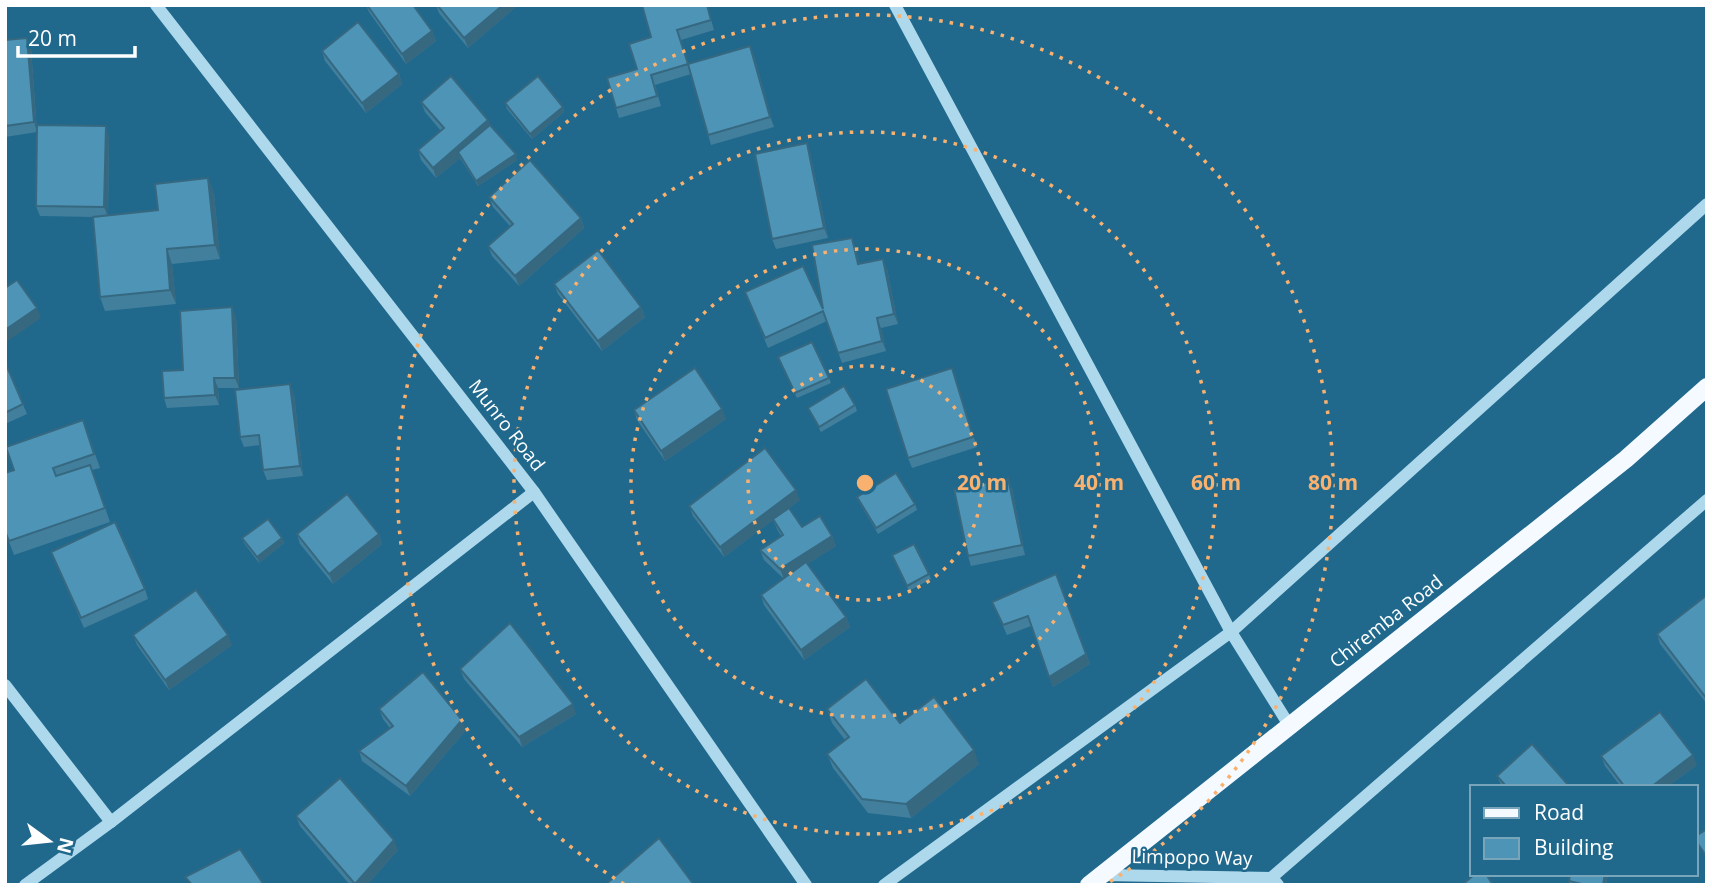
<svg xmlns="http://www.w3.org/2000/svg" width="1712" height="890" viewBox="0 0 1712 890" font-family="'Open Sans',sans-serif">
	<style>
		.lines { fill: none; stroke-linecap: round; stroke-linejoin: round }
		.minor { stroke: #aed9ec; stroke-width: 12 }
		.major { stroke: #f4faff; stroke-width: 18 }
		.wall { fill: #427f9d }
		.shaded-wall { fill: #366880 }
		.building { fill: #4d94b7; stroke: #366880; stroke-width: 2 }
		.ring { fill: none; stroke: #f9b16f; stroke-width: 3.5; stroke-dasharray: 3.5 7 }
		.labels { text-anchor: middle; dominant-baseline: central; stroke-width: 5; stroke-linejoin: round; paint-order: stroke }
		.street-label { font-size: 19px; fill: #fff; stroke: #20698d }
		.centre { fill: #f9b16f; stroke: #20698d; stroke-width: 3.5 }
		.ring-label { font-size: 21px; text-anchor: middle; font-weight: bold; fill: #f9b16f; stroke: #20698d; stroke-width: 5; stroke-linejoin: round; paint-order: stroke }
	</style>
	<rect width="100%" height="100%" fill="#20698d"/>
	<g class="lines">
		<g class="minor">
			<polyline points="156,5 534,492 806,885"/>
			<polyline points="895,5 1231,632 1289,725"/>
			<polyline points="5,685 111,822"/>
			<polyline points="1103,875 1272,878 1278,885"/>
			<polyline points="25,885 111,822 534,492"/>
			<polyline points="884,885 1231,632 1707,204"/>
			<polyline points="1263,885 1707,500"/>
		</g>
		<polyline class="major" points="1089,885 1626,459 1707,387"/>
	</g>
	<g class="wall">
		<polygon points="366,5 413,5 432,31 436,41 406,64 369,12"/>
		<polygon points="436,5 518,5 468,48 439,13"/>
		<polygon points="642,5 707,5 714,30 681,40 688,64 754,56 774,127 711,145 691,74 655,85 661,106 619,118 616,108 637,69 651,37"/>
		<polygon points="5,40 31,48 37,132 5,137"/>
		<polygon points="322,51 399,74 402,84 366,113 325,61"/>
		<polygon points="421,102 488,120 490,125 517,160 478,186 460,158 436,178 421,160 418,150 441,131 425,112"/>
		<polygon points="505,103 563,107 564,112 532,139 507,109"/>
		<polygon points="109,136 108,215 158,210 214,193 220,259 172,264 176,304 105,311 100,297 95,217 40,216 36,206"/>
		<polygon points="810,153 828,238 776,249 772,239"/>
		<polygon points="489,197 581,218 584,228 519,286 492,256 488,246 510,226 493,207"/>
		<polygon points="856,248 859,264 887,269 898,324 881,328 886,351 842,363 827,321 768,348 745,292 823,309"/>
		<polygon points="554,284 641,307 645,317 602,351 558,294"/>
		<polygon points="236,317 239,388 218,388 219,405 167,408 164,398 183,370"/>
		<polygon points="5,362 27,414 5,424"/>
		<polygon points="780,362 829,378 831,383 797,398"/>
		<polygon points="952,368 977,447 912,468 908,458"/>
		<polygon points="294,394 303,476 267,480 263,470 260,445 244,447 240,437"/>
		<polygon points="855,405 857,411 821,432 808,408"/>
		<polygon points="634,410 726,419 665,461 637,420"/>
		<polygon points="83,420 100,468 92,470 110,522 14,555 5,531 14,470"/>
		<polygon points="1012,488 1025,555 971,566 968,556"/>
		<polygon points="857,497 915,504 917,510 878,534 859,502"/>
		<polygon points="800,500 788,509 802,527 832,536 836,546 807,564 846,617 850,627 804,660 764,605 761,595 783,578 764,560 760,550 781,536 777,529 773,520 724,557 693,516 689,506"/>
		<polygon points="297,534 379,534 382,544 333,584 300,544"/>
		<polygon points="242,538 282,538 284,543 259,563 244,543"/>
		<polygon points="51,552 145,589 148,599 84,628"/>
		<polygon points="892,555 929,574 931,579 909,591"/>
		<polygon points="1056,574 1090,664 1053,687 1031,626 1007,635 992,602"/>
		<polygon points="1707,595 1707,704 1660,644 1657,634"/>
		<polygon points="133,635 232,645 169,690 137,645"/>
		<polygon points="460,669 576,714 522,747 464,679"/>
		<polygon points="379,709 466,730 410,796 362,761 359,751 390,728 383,719"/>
		<polygon points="827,709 900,723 979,764 911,818 868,813 833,768 827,754 845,740 832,723"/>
		<polygon points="1601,756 1697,765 1667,787 1621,787 1605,766"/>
		<polygon points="1497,776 1570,787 1502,787"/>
		<polygon points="296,816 398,850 367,885 350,885 300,826"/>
		<polygon points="1608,874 1606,885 1570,885 1569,881"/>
	</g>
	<g class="shaded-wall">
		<polygon points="503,5 518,5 468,48 464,38"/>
		<polygon points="432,31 436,41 406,64 402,54"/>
		<polygon points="27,38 31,48 37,132 34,122"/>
		<polygon points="750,46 754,56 774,127 770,117"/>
		<polygon points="399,74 402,84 366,113 362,103"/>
		<polygon points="563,107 564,112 532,139 530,134"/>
		<polygon points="488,120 492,130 458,152 460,158 436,178 433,168"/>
		<polygon points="106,126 109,136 108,217 104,207"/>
		<polygon points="807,143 810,153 828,238 824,228"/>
		<polygon points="516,154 517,160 478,186 476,181"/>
		<polygon points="208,178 214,193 220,259 215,245"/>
		<polygon points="581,218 584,228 519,286 515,276"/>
		<polygon points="852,238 856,248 862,274 858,264"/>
		<polygon points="167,249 172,264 176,304 170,290"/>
		<polygon points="883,259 887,269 898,324 894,314"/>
		<polygon points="232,307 236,317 239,388 235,378"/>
		<polygon points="641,307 645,317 602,351 598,341"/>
		<polygon points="37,308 41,318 5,343 5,330"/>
		<polygon points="877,318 881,328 886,351 882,341"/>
		<polygon points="214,378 218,388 219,405 215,395"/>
		<polygon points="290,384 294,394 303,476 300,466"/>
		<polygon points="722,409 726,419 665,461 661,451"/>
		<polygon points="1008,478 1012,488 1025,555 1022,545"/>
		<polygon points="796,490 800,500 724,557 720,547"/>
		<polygon points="379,534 382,544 333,584 329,574"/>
		<polygon points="832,536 836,546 784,579 780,569"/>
		<polygon points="282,538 284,543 259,563 257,557"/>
		<polygon points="846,617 850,627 804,660 801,650"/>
		<polygon points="228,635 232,645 169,690 165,680"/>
		<polygon points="1086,654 1090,664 1053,687 1049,677"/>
		<polygon points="573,704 576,714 522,747 519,737"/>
		<polygon points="462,720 466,730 410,796 406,786"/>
		<polygon points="974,750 979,764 911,818 906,804"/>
		<polygon points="1693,755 1697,765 1667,787 1651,787"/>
		<polygon points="394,840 398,850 367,885 355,885"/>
		<polygon points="1605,874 1608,874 1606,885 1603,885"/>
	</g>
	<g class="building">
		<polygon points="367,5 413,5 432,31 402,54"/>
		<polygon points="437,5 503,5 464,38"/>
		<polygon points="642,5 707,5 711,20 677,30 688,64 750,46 770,117 708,135 688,64 651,75 657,96 616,108 607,78 637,69 629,44 651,37"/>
		<polygon points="358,22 399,74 362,103 322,51"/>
		<polygon points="27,38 34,122 5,126 5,40"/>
		<polygon points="451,76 488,120 433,168 418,150 444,128 421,102"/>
		<polygon points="538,76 563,107 530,134 505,103"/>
		<polygon points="37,125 106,126 104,207 36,206"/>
		<polygon points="490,125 516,154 476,181 458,152"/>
		<polygon points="807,143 824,228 772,239 755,154"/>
		<polygon points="530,160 581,218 515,276 488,246 513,224 489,197"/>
		<polygon points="208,178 215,245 167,249 170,290 100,297 93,217 158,210 155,184"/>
		<polygon points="852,238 858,264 883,259 894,314 877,318 882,341 838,353 823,311 765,338 745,292 803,266 823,309 812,245"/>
		<polygon points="598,250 641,307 598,341 554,284"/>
		<polygon points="17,280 37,308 5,330 5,288"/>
		<polygon points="232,307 235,378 214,378 215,395 164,398 162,371 183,370 180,311"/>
		<polygon points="812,342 829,378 795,393 778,357"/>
		<polygon points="5,362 23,404 5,413"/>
		<polygon points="695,368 722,409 661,451 634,410"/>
		<polygon points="952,368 973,437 908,458 886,389"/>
		<polygon points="290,384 300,466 263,470 259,435 240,437 235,390"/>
		<polygon points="844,386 855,405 819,427 808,408"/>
		<polygon points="83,420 94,454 53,468 56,476 90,465 105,508 9,541 5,531 5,473 14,470 6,447"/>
		<polygon points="765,448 796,490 720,547 689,506"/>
		<polygon points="896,473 915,504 876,528 857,497"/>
		<polygon points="1008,478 1022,545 968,556 954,489"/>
		<polygon points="347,494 379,534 329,574 297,534"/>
		<polygon points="789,508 802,527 820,516 832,536 780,569 760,550 783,535 773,519"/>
		<polygon points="268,519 282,538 257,557 242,538"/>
		<polygon points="115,522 145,589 81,618 51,552"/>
		<polygon points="914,544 929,574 907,586 892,555"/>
		<polygon points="806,562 846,617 801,650 761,595"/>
		<polygon points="1056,574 1086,654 1049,677 1028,616 1003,625 992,602"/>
		<polygon points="196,590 228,635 165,680 133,635"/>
		<polygon points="1707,595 1707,699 1657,634"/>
		<polygon points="510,623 573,704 519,737 460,669"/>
		<polygon points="423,672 462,720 406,786 359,751 393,726 379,709"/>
		<polygon points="866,679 900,723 934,697 974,750 906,804 862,799 827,754 849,737 827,709"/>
		<polygon points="1660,712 1693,755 1651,787 1625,787 1601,756"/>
		<polygon points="1532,744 1570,787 1505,787 1506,786 1497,776"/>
		<polygon points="340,778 394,840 355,884 296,816"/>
		<polygon points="1707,829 1707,857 1696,841 1696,836"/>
		<polygon points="659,838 694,885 605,885"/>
		<polygon points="240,849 264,885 192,885 185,877"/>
		<polygon points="1475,874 1486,874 1493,885 1462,885"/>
		<polygon points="1570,874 1605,874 1603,885 1586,885 1569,881"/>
	</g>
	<g class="ring">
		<circle cx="865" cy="483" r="117"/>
		<circle cx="865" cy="483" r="234"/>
		<circle cx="865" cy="483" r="351"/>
		<path d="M624 884A468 468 0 1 1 1106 884"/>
	</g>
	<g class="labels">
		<g class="street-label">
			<text transform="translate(507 425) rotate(52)">Munro Road</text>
			<text transform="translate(1386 621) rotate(-38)">Chiremba Road</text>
			<text transform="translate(1192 857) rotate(1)">Limpopo Way</text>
		</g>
	</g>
	<circle cx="865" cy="483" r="10" class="centre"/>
	<g class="ring-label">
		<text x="982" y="490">20 m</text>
		<text x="1099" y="490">40 m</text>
		<text x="1216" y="490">60 m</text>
		<text x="1333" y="490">80 m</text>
	</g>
	<rect width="1712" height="890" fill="none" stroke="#ffffff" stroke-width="14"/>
	<rect x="1470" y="785" width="228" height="91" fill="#20698d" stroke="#79a5bb" stroke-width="2"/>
	<rect x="1484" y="808" width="35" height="10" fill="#f4faff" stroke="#79a5bb" stroke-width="2"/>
	<text x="1534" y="820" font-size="21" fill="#ffffff">Road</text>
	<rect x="1484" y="838" width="35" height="21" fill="#4d94b7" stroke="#79a5bb" stroke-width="2"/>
	<text x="1534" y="855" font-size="21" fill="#ffffff">Building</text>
	<g transform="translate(49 841) rotate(105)" stroke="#20698d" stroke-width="5" paint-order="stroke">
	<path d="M0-5L12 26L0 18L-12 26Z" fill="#ffffff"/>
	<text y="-10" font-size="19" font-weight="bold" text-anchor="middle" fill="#ffffff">N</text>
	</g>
	<path d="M18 46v10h117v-10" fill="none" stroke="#ffffff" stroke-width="3.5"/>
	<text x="28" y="46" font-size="21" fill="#ffffff" stroke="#20698d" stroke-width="5" paint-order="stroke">20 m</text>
</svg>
